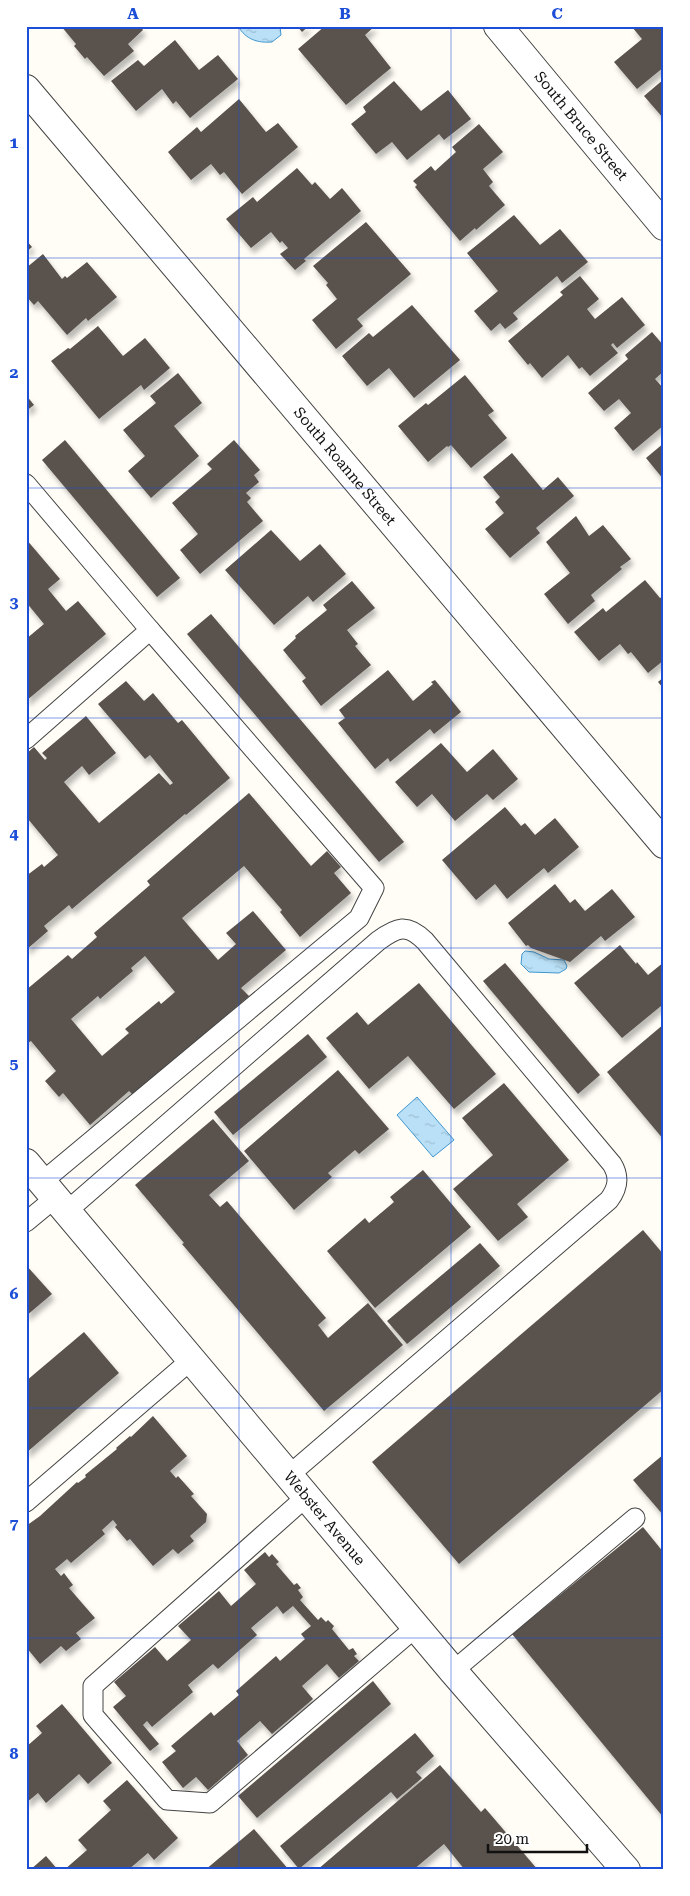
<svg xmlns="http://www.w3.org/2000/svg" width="690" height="1896" viewBox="0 0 690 1896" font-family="'Roboto Serif',serif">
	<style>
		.water { fill: url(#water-ripples); stroke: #3f96cf }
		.building { fill: #5a524d; fill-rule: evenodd; filter: url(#shadow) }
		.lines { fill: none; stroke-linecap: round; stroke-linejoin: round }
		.service-casing { stroke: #444; stroke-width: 21 }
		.minor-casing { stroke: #444; stroke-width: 30 }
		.service { stroke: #fff; stroke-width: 19 }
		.minor { stroke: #fff; stroke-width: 28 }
		.grid { fill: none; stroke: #1d4ed8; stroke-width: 1; stroke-opacity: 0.55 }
		.labels { text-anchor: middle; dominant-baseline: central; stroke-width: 5; stroke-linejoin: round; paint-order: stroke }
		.street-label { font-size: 15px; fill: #111; stroke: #fff }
		.neatline { fill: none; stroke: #1d4ed8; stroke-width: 2 }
		.grid-label { font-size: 16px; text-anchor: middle; font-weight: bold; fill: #1d4ed8 }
	</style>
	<defs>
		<pattern id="water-ripples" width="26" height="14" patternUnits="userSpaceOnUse" patternTransform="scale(1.25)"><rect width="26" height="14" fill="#b9e0f7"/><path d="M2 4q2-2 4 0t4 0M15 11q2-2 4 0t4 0" fill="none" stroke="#9ebfd3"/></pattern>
		<filter id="shadow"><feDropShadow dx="3" dy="5.5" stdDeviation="2.5" flood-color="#0004"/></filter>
	</defs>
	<rect width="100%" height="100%" fill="#fffdf5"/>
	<g class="water">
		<path d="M238,26h42l1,9 -9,7c-14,1 -26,-2 -34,-16z"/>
		<polygon points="525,951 534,952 549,959 564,960 567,966 566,969 559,973 529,972 521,964 522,954"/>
		<polygon points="417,1097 454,1140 433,1157 397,1115"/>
	</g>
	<g class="building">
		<polygon points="61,26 140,26 143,30 128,44 134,51 104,76 87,57 85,59 74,46 76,44"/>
		<polygon points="297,26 309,26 302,32"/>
		<polygon points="325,26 375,26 365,35 391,68 346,105 298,49"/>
		<polygon points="633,26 664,26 664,67 637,89 614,62 642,39 632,27"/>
		<polygon points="175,40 199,70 218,55 238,79 190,118 176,101 173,104 162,89 136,111 111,81 138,60 144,66"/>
		<polygon points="664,79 664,119 644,96"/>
		<polygon points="394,81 421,111 448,90 471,119 444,140 439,134 407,160 392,142 376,154 351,124 366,112 363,107"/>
		<polygon points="239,99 266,132 278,123 298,147 242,194 224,172 220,175 211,164 191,180 168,152 197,127 201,132"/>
		<polygon points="479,124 503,152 483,169 493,182 489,186 505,205 476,230 475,228 460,241 415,187 417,185 413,181 431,166 435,171 456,152 452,147"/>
		<polygon points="297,168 312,185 315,182 330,199 342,188 361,211 304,259 306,261 295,270 280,254 288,248 282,241 280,243 271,232 251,248 226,219 253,197 257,202"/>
		<polygon points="514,215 540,245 560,229 588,262 562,283 557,276 513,313 518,319 505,329 500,323 491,331 474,311 498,291 467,253"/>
		<polygon points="366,222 411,274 357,319 363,326 336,349 312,320 337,299 326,285 328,283 313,266"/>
		<polygon points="26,240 32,247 26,252"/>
		<polygon points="43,254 62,279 65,276 67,278 87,262 117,297 88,321 86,318 67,335 38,301 34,305 26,296 26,268"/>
		<polygon points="580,276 599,299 587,309 595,319 622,297 645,325 617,348 613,343 611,345 618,353 590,376 582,367 579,369 568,355 542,378 530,363 528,365 508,341 563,295 560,292"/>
		<polygon points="412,305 460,360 414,398 389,368 367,386 342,356 369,333 373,337"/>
		<polygon points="98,326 123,356 145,338 170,368 144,390 141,385 99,419 51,361 68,348 70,349"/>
		<polygon points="652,332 664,346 664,371 655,379 664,389 662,390 664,425 633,451 614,428 631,413 619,399 604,411 588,393 628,359 625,355"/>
		<polygon points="178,373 202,403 174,426 199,456 151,498 128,471 145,456 123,430 156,403 150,396"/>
		<polygon points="465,375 494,411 488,415 507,438 471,468 451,445 448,447 447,446 428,462 398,426 426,403 428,405"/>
		<polygon points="26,395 34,405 26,411"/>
		<polygon points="65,440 180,578 157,597 42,460"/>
		<polygon points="234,440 260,470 254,475 259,482 246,493 251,498 247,502 263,521 200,574 180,550 198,534 172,503 212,469 207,464"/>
		<polygon points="664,443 664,480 646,458"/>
		<polygon points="512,453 543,490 558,477 574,496 536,528 540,533 510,558 485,529 504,513 495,502 500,497 483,477"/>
		<polygon points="576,516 589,536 603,525 631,559 620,567 622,569 591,595 595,601 568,624 544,594 570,573 546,542"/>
		<polygon points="271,530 300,561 320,544 346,574 313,602 308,596 274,625 225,570"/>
		<polygon points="26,539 60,579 48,589 66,611 78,601 106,634 26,701 26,639 44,624 26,602"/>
		<polygon points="645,580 660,598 662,597 664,599 664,660 648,673 631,652 628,654 620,644 599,661 574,632 603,608 606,612"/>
		<polygon points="352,581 375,608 347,630 358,644 355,646 371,665 321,706 302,681 306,678 283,650 296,638 295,636 327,610 323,605"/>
		<polygon points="211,614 404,842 379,862 187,634"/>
		<polygon points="388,670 413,701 433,684 431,682 435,680 461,712 434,734 430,729 390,762 388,758 375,769 338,723 345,718 339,710"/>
		<polygon points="664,677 664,689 658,682"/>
		<polygon points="126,681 144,701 153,693 178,723 182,720 230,778 186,815 185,814 72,909 69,905 44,926 48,931 26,950 26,876 42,864 44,867 58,855 28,819 26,820 26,754 34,747 45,760 47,758 42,753 86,716 116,753 89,775 82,766 64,782 99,823 159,773 170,785 173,783 150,755 145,759 98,704"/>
		<polygon points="441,743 467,772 493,749 518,779 493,800 487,794 455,821 432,794 417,807 395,782"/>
		<path d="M249,793l62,73 16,-15 14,16 -7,6 17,20 -51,44 -20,-25 2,-2 -38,-44 -62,52 36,42 18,-16 -10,-11 27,-22 33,39 -45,38 8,8 -116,99 -4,-4 -39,34 -27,-32 -4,4 -14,-16 11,-10 -25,-30 -5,3v-54l42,-35 4,4 25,-22 -3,-4 56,-48 -3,-4zM145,956l30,36 -14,12 -2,-3 -34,28 4,4 -27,23 -31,-37 27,-23 2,3 33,-28 -2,-3z"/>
		<polygon points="505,807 521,826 525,823 535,835 555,818 579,847 548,873 544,868 507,899 495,884 476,900 442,860"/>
		<polygon points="555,884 570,903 575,899 585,911 612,889 635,917 605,941 601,936 570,962 531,948 528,945 526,946 508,923"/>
		<polygon points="620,945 636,964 637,962 648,975 664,962 664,1009 661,1006 622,1038 574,983"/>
		<polygon points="505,963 600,1075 578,1094 483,981"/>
		<polygon points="419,983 496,1074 454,1109 408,1056 369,1089 326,1038 357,1012 368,1025"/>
		<polygon points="664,1024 664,1140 607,1072"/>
		<polygon points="308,1034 327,1057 233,1135 214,1112"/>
		<polygon points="338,1070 389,1129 359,1154 355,1150 328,1173 332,1177 294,1210 244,1151"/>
		<polygon points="504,1083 569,1160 517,1204 528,1217 498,1241 453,1189 493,1155 462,1118"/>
		<polygon points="213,1119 249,1161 209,1195 220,1207 227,1201 326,1318 318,1325 328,1338 368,1303 403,1345 324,1411 182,1244 184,1243 135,1185"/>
		<polygon points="423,1170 471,1227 375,1308 327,1251 365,1218 369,1223 394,1202 390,1197"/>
		<polygon points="643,1230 664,1255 664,1389 459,1564 372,1462"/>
		<polygon points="480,1243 500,1266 407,1344 387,1321"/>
		<polygon points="26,1265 52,1294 26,1316"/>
		<polygon points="84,1332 119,1373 26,1453 26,1381"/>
		<polygon points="153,1416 187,1456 170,1471 176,1478 178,1476 194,1494 191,1496 207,1514 206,1522 190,1536 194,1541 178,1554 173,1549 153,1566 130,1539 127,1541 115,1527 117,1525 113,1520 102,1530 105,1534 71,1563 67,1559 55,1569 61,1576 64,1573 73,1585 69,1588 95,1618 76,1633 81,1639 66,1651 61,1646 40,1664 26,1647 26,1526 40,1516 77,1482 78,1483 86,1477 85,1475 117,1449 116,1448 130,1436 131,1437"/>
		<polygon points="664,1454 664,1516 633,1480"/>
		<polygon points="643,1527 664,1553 664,1818 512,1634"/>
		<polygon points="265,1552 269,1557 272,1554 279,1562 276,1564 294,1585 297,1583 301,1588 298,1590 303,1597 300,1600 318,1620 321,1617 326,1622 328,1620 334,1626 332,1629 349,1650 353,1648 357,1654 354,1656 359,1661 339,1678 327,1664 302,1686 313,1699 272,1734 260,1721 237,1741 248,1755 208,1790 196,1777 183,1788 162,1762 176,1751 171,1746 211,1712 214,1716 239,1695 236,1691 276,1656 280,1661 305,1639 301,1634 311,1626 293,1606 283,1614 277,1606 251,1628 257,1635 218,1669 213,1664 188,1685 193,1692 152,1727 147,1721 143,1725 159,1744 150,1751 113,1707 126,1696 114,1682 155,1647 167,1661 191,1640 178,1626 219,1591 231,1606 256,1584 244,1570"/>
		<polygon points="373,1681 391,1704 257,1818 238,1796"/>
		<polygon points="62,1704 112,1763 88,1784 79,1774 46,1803 38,1793 26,1803 26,1747 42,1733 36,1726"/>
		<polygon points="415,1733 434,1756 416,1772 422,1778 397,1799 391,1792 299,1869 280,1846"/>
		<polygon points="440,1765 481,1812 485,1808 538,1870 465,1870 444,1844 413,1870 317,1870"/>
		<polygon points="127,1780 178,1838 154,1860 148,1853 128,1870 64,1870 87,1850 78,1840 111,1810 103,1801"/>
		<polygon points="254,1829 289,1870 205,1870"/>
		<polygon points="46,1856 58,1870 30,1870"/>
	</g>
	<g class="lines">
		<defs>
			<g id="service">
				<polyline points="26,484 150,630 26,739"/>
				<polyline points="42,1182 359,918 374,888 150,630"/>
				<path d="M67,1211l311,-270c19,-14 29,-18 47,0l187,223c8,13 6,24 -3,36l-321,276"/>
				<polyline points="26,1222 55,1198"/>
				<polyline points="306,1497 93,1686 93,1715 167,1800 210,1803 416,1627"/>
				<polyline points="26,1502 191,1360"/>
				<polyline points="453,1671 635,1518"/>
			</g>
			<g id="minor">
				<path id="s1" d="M498,26l166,200"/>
				<path id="s2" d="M26,89l638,755"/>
				<path id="s3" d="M26,1163l427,508 173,199"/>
			</g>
		</defs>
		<use href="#service" class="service-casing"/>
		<use href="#minor" class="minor-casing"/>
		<use href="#service" class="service"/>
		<use href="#minor" class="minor"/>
	</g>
	<path class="grid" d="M239,26v1844M451,26v1844M26,258h638M26,488h638M26,718h638M26,948h638M26,1178h638M26,1408h638M26,1638h638"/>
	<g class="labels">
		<g class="street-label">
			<text stroke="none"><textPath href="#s1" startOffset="130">South Bruce Street</textPath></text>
			<text stroke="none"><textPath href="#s2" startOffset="494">South Roanne Street</textPath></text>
			<text stroke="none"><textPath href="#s3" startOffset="464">Webster Avenue</textPath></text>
		</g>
	</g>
	<rect width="690" height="1896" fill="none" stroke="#ffffff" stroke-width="55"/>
	<path d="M488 1844v8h99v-8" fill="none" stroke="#111111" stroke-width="2.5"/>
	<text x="495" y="1844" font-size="15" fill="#111111" stroke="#ffffff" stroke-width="4" paint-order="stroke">20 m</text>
	<rect x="28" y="28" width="634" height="1840" class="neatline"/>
	<g class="grid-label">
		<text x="133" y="19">A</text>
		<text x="345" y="19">B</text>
		<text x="557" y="19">C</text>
		<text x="14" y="148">1</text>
		<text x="14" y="378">2</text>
		<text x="14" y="608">3</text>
		<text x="14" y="839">4</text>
		<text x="14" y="1069">5</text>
		<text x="14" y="1299">6</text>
		<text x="14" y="1529">7</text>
		<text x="14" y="1759">8</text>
	</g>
</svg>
